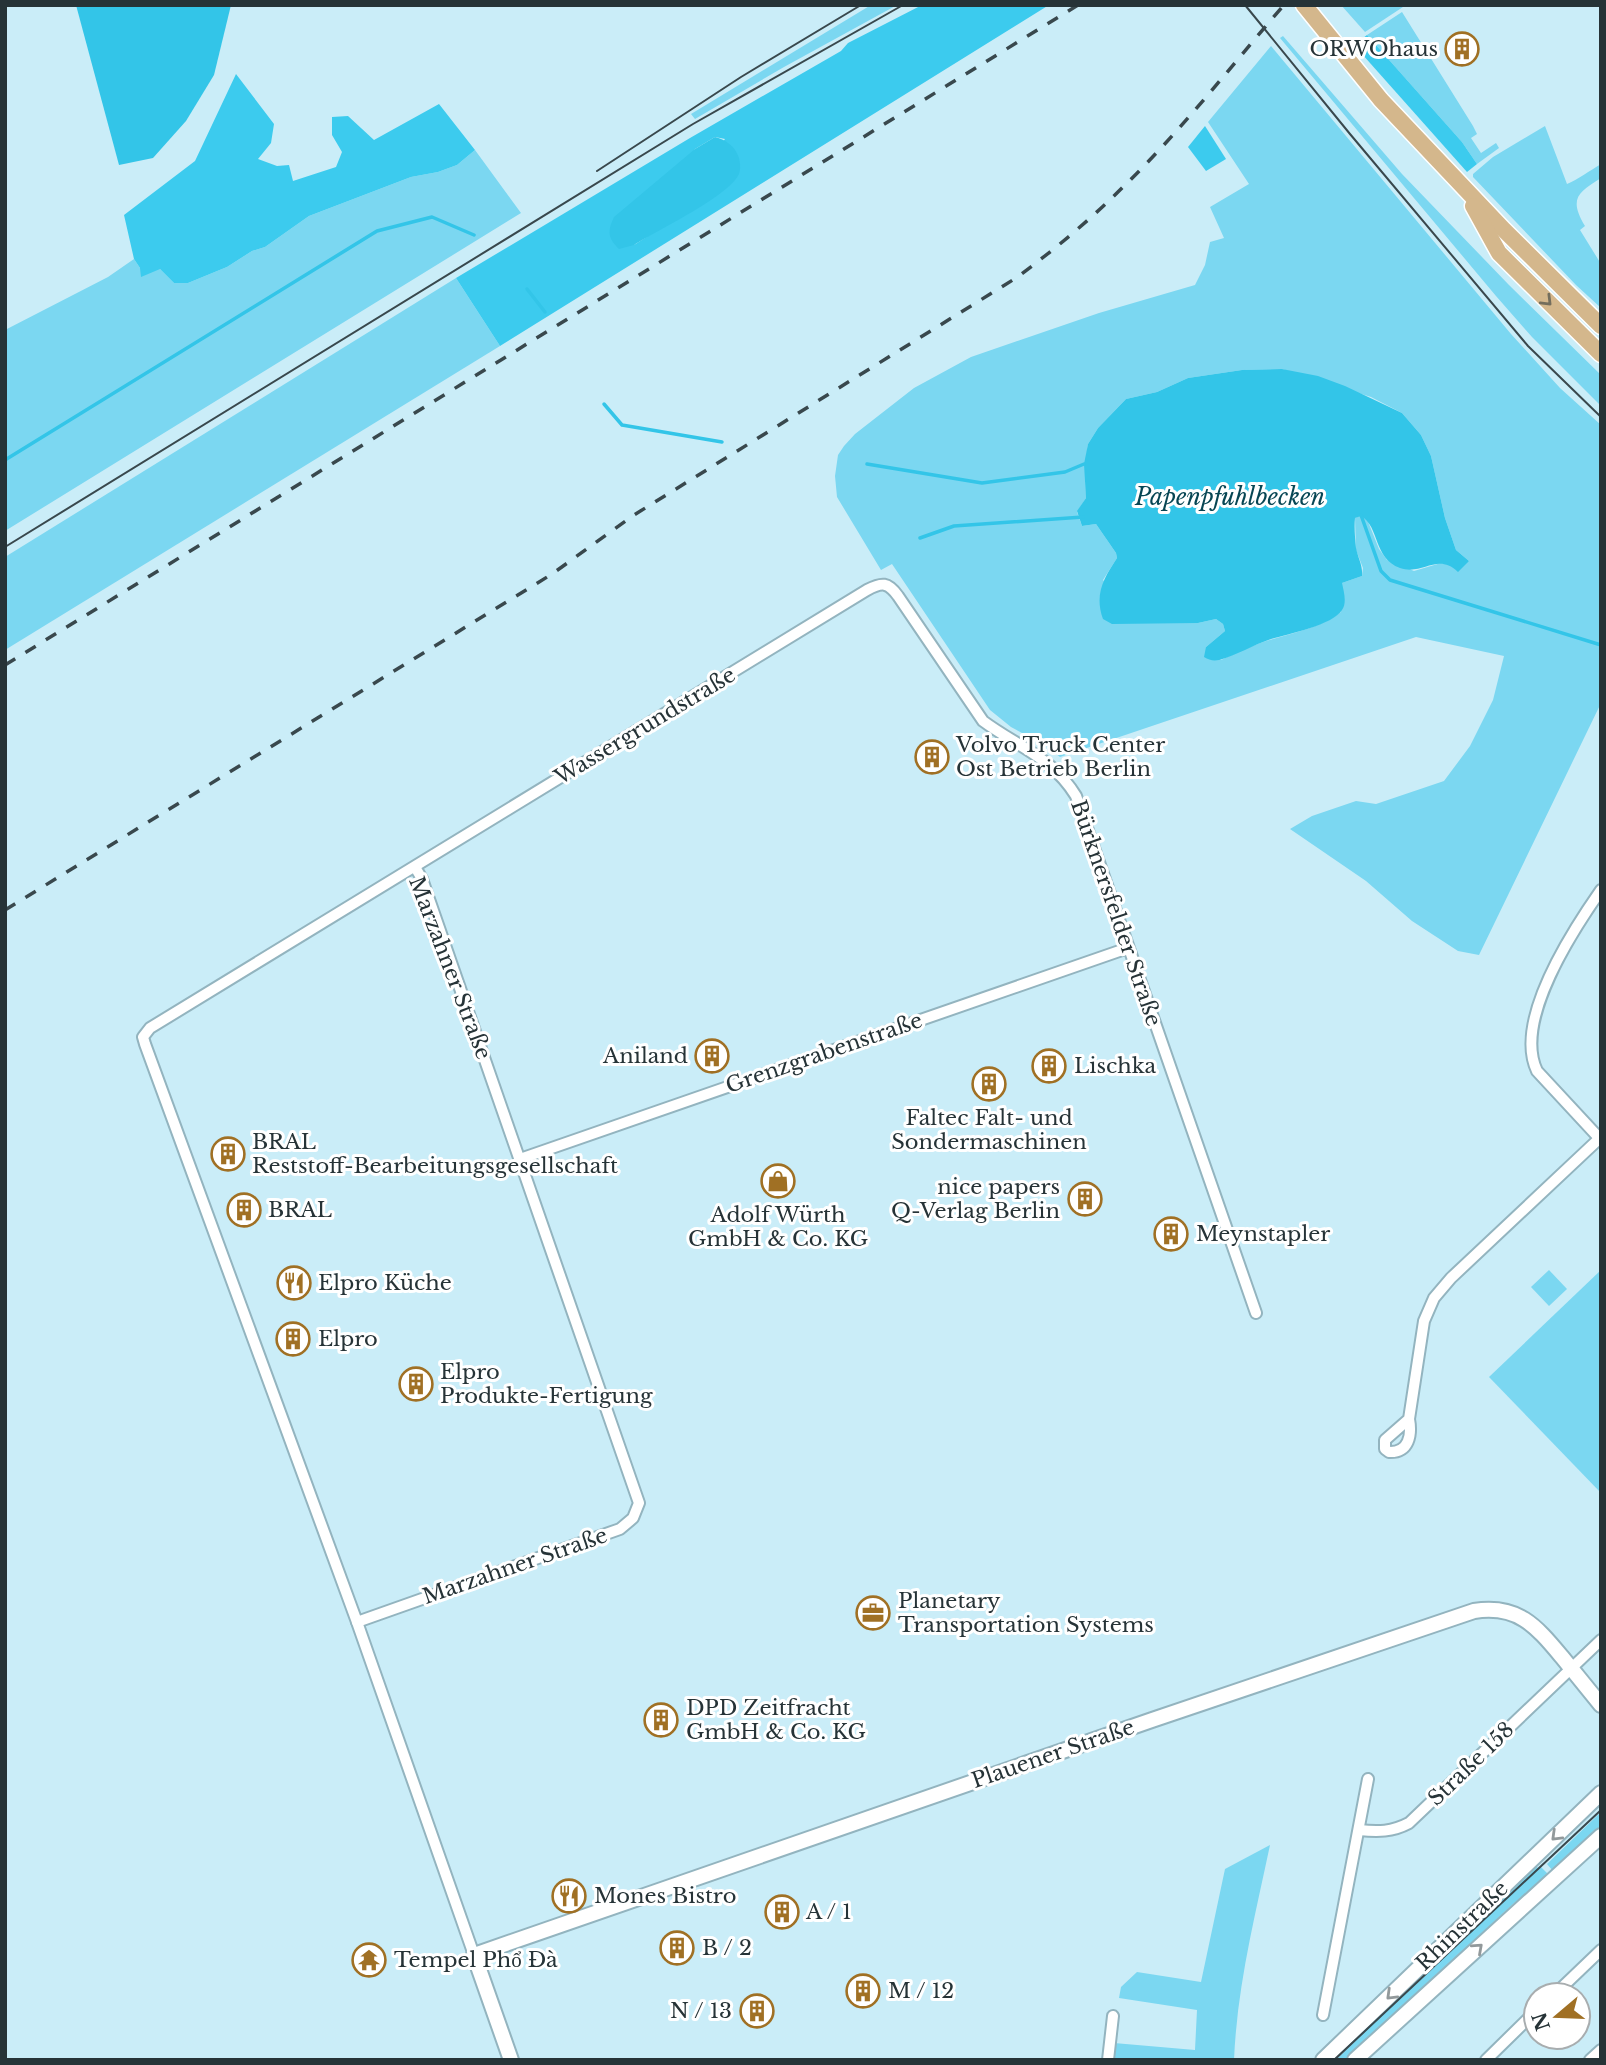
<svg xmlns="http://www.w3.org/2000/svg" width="1606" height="2065" viewBox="0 0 1606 2065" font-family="'Libre Baskerville',serif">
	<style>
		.green { fill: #7bd7f1; fill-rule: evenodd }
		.forest { fill: #3ccbee; fill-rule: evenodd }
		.water { fill: #33c5e8 }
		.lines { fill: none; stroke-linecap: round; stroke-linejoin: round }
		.stream { stroke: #33c5e8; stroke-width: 3.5 }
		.street-casing { stroke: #93b4bf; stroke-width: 14 }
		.secondary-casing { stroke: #93b4bf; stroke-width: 18 }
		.primary-casing { stroke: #fff; stroke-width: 19 }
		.street { stroke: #fff; stroke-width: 10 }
		.secondary { stroke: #fff; stroke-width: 14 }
		.primary { stroke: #d4b78c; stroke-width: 16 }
		.tram { stroke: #39484d; stroke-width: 2 }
		.rail { stroke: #39484d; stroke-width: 3.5; stroke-dasharray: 12 12; stroke-linecap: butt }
		.oneway { stroke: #746e5d }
		.oneway2 { stroke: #92999b }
		.labels { text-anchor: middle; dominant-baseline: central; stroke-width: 6; stroke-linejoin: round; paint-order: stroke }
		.poi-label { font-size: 21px; fill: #263337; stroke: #fff; text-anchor: start }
		.street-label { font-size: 21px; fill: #263337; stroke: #fff }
		.water-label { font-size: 23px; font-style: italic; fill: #074654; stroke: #fff }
	</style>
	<rect width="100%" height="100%" fill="#caedf8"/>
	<g class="green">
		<polygon points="871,5 897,5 784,67 695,119 691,114"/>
		<polygon points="1341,5 1406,5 1365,32"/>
		<polygon points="1402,12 1473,126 1477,134 1471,138 1481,153 1496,143 1499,148 1477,164 1462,142 1367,35"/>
		<polygon points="1283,36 1402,174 1509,285 1601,375 1601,406 1532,337 1496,296 1280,38"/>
		<path d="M1271,46l240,288 49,54 41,37v278l-122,252 -21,-4 -46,-30 -46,-40 -76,-52 22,-13 44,-15 20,3 68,-23 26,-35 23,-46 11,-44 -88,-19 -356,120 -14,-11 -35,-19 -21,-17 -98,-146 -11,6 -44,-73 -2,-21 3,-21 6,-9 11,-12 59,-46 57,-31 128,-44 96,-28 10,-20 5,-23 14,-4 -14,-31 39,-23 -41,-62zM1282,369l89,28 31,16 19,22 10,21 14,62 11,32 13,11 -18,4 -10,-2 -27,8 -27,-11 -8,-11 -12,-30 -6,-4 -6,3 1,32 7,18 -1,8 -20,7 -1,29c-20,15 -44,20 -68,27 -18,5 -35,13 -52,21l-15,-13 19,-16 -2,-7 -7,-5 -18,4 -59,-1 -36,-42 14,-22 -1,-5 -20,-29 -14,2 -5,-14 9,-14 -1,-31 3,-23 10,-16 28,-29 31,-7 31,-14 54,-8z"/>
		<path d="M1545,126l22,58c12,-5 22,-13 34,-20v14c-24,15 -32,21 -16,48l-5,4 21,34v44l-25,-23 -103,-108v-3l20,-17z"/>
		<polygon points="475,150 521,213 5,531 5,330 108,277 134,259 140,268 160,269 174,283 188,283 227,267 252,251 265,247 309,216 411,177 438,172 457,165"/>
		<polygon points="456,278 500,346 5,650 5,557"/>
		<polygon points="1549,1270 1567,1289 1549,1306 1531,1287"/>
		<polygon points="1601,1270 1601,1493 1489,1377"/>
		<polygon points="1601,1812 1601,1826 1553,1871 1547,1864"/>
		<path d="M1270,1845c-15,71 -33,142 -36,215h-121l1,-17 81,7 2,-40 -78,-12 2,-11 16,-15 64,10 24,-113z"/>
		<polygon points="1534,1865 1538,1868 1540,1866 1549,1875 1513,1904 1346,2060 1330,2060"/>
	</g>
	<g class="forest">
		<path d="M922,5h127l-549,341 -44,-68 234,-140 151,-87 7,-8zM715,137l10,2 -69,92 -22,14 61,-96z"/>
		<polygon points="1367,35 1462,142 1477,164 1467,172 1354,45"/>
		<polygon points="236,74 274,124 271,143 258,159 277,166 289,165 293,181 336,167 342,152 332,135 332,117 348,116 374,140 439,104 475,150 457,165 438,172 411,177 309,216 265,247 252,251 227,267 188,283 174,283 160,269 141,277 140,268 134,259 124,215 195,161"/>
		<polygon points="1205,126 1226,159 1206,171 1188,147"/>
	</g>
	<g class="water">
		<polygon points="76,5 231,5 214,75 186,121 153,158 119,165"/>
		<path d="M715,137c11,3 20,9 24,21 1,5 2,10 0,16 -10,22 -81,56 -105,71l-15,4c-11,-11 -12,-17 -5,-32l81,-68z"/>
		<path d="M1282,369l36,7 27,10 57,27 19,22 10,21 14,62 11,32 13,11 -11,11c-21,-20 -35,4 -58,-4 -27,-10 -20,-41 -39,-52l-6,2c-1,9 0,20 1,30 2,10 7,18 6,28l-20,7c2,9 5,20 0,27 -9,15 -54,24 -71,29 -18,6 -34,16 -52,21 -6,1 -10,0 -15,-3l2,-10 19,-16 -2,-7 -7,-5 -18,4 -86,1 -9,-5c-9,-25 1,-41 14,-61l-1,-5 -20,-29 -14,2 -5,-15 9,-13 -2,-34 4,-20 10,-16 28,-29 31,-7 31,-14 54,-8z"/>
	</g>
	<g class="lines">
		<g class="stream">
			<polyline points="527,289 545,312"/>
			<polyline points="604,404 622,425 722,442"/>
			<polyline points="5,460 377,231 432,217 474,235"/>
			<polyline points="867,464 982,483 1065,472 1084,464"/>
			<polyline points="1361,515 1381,571 1390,580 1601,645"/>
			<polyline points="920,538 954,526 1083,517"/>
		</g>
		<defs>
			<g id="street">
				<path d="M1601,890c-28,40 -88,131 -64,181l64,69"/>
				<polyline points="520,1159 1128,948"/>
				<path d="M1409,1419l-24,21v9l4,3c20,1 23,-17 20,-33l15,-98 10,-23 17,-20 150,-141"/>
				<polyline points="357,1622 620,1529 633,1518 639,1503 422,879 415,867"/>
				<path d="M1359,1830c19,2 33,2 50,-7l192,-183"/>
				<path d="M474,1955l-117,-333 -212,-578 -2,-7 7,-9 717,-438c15,-8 21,-8 31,6l85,125c35,26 69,36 93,75l180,517"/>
				<polyline points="1554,1995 1601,1950"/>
				<polyline points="1323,2015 1368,1779"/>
				<polyline points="1108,2060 1113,2016"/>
				<polyline points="1486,2060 1536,2011"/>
				<polyline points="1590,2060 1601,2050"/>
			</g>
			<g id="secondary">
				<path d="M511,2060l-37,-105 678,-235 322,-109c44,-7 62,15 88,46 13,16 26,32 39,48"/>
				<polyline points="1323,2060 1601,1793"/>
				<polyline points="1355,2060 1601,1836"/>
			</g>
			<g id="primary">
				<polyline points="1304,5 1381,100 1504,230 1601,326"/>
				<polyline points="1473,206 1499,253 1601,354"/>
			</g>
		</defs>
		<use href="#street" class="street-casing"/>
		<use href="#secondary" class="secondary-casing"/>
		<use href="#primary" class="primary-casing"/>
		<use href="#street" class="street"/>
		<use href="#secondary" class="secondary"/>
		<use href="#primary" class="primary"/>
		<g class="tram">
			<polyline points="1245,5 1350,134 1528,346 1601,417"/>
			<polyline points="597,171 741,77 861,5"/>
			<polyline points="5,547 693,124 903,5"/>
			<polyline points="1334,2060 1601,1810"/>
		</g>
		<g class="rail">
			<polyline points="5,665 1078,5"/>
			<path d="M5,910l547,-336 82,-59 382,-237c38,-28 74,-58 107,-91 58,-56 108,-121 161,-182"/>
		</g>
	</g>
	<defs><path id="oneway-chevron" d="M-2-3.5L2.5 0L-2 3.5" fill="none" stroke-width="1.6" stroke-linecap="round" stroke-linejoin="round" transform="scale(1.75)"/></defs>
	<use class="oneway" href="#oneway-chevron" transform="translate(1547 301) rotate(45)"/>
	<g class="oneway2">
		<use href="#oneway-chevron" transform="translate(1556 1836) rotate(136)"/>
		<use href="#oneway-chevron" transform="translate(1478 1948) rotate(-42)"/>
		<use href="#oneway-chevron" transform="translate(1391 1995) rotate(136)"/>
	</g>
	<defs>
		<symbol id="building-ring" viewBox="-11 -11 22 22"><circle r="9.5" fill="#fff" stroke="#a07024" stroke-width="1.5"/><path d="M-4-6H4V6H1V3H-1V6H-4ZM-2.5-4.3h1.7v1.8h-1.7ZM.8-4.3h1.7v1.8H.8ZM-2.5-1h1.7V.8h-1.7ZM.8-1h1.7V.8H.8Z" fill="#a07024"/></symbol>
		<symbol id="shop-ring" viewBox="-11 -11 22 22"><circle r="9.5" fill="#fff" stroke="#a07024" stroke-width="1.5"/><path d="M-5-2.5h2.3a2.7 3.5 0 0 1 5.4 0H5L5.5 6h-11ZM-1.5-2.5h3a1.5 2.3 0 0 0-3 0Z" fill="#a07024"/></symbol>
		<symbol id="restaurant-ring" viewBox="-11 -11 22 22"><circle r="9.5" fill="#fff" stroke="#a07024" stroke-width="1.5"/><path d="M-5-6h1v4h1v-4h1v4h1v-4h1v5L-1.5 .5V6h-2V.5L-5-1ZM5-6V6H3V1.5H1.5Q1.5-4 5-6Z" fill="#a07024"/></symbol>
		<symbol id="office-ring" viewBox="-11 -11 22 22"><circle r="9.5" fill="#fff" stroke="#a07024" stroke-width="1.5"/><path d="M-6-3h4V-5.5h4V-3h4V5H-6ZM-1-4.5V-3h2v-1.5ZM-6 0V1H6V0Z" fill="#a07024"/></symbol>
		<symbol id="temple-ring" viewBox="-11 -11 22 22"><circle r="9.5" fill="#fff" stroke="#a07024" stroke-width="1.5"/><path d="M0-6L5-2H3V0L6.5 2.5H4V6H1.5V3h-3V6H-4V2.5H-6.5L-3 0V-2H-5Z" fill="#a07024"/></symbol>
	</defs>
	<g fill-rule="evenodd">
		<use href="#building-ring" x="1443" y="30" width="38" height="38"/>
		<use href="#building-ring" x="913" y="738" width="38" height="38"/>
		<use href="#building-ring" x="693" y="1037" width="38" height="38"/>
		<use href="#building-ring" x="1030" y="1047" width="38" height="38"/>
		<use href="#building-ring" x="970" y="1065" width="38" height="38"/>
		<use href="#building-ring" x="209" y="1135" width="38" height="38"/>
		<use href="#shop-ring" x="759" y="1162" width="38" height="38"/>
		<use href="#building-ring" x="1066" y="1180" width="38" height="38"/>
		<use href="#building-ring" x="225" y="1191" width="38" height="38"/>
		<use href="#building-ring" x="1152" y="1215" width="38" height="38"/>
		<use href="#restaurant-ring" x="275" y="1264" width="38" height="38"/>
		<use href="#building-ring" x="274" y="1320" width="38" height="38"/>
		<use href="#building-ring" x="397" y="1365" width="38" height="38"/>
		<use href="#office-ring" x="854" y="1594" width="38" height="38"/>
		<use href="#building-ring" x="642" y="1701" width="38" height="38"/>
		<use href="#restaurant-ring" x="550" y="1877" width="38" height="38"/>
		<use href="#building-ring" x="763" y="1893" width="38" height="38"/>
		<use href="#building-ring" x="658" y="1929" width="38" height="38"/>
		<use href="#temple-ring" x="350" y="1941" width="38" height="38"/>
		<use href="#building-ring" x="844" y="1972" width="38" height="38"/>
		<use href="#building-ring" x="738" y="1992" width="38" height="38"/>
	</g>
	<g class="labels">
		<g class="poi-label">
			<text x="1438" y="49" text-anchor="end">ORWOhaus</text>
			<text x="956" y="745">Volvo Truck Center<tspan x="956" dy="24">Ost Betrieb Berlin</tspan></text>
			<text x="688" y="1056" text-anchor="end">Aniland</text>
			<text x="1074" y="1066">Lischka</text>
			<text x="989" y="1118" text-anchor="middle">Faltec Falt- und<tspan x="989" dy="24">Sondermaschinen</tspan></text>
			<text x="252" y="1142">BRAL<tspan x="252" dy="24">Reststoff-Bearbeitungsgesellschaft</tspan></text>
			<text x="1060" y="1187" text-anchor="end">nice papers<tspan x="1060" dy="24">Q-Verlag Berlin</tspan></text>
			<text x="268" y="1210">BRAL</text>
			<text x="778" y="1215" text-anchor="middle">Adolf Würth<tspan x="778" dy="24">GmbH &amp; Co. KG</tspan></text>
			<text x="1196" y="1234">Meynstapler</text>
			<text x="318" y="1283">Elpro Küche</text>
			<text x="318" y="1339">Elpro</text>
			<text x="440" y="1372">Elpro<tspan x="440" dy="24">Produkte-Fertigung</tspan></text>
			<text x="898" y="1601">Planetary<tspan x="898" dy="24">Transportation Systems</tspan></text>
			<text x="686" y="1708">DPD Zeitfracht<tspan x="686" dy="24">GmbH &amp; Co. KG</tspan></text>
			<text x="594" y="1896">Mones Bistro</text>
			<text x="806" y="1912">A / 1</text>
			<text x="702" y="1948">B / 2</text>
			<text x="394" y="1960">Tempel Phổ Đà</text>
			<text x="888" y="1991">M / 12</text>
			<text x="732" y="2011" text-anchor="end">N / 13</text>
		</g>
		<g class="street-label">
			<text transform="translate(645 726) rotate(-31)">Wassergrundstraße</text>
			<text transform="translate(1116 913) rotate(71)">Bürknersfelder Straße</text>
			<text transform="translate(450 968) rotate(69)">Marzahner Straße</text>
			<text transform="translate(824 1053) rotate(-19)">Grenzgrabenstraße</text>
			<text transform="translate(515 1566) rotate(-19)">Marzahner Straße</text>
			<text transform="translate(1053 1754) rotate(-19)">Plauener Straße</text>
			<text transform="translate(1471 1764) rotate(-44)">Straße 158</text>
			<text transform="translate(1462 1926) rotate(-44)">Rhinstraße</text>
		</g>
		<g class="water-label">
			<text x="1230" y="497">Papenpfuhlbecken</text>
		</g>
	</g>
	<rect width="1606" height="2065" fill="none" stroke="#263337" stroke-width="14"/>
	<g transform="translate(1557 2016) rotate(251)"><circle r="33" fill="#ffffff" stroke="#a8adaf" stroke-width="2"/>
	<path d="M0-5L12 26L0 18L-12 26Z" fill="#a07024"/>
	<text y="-10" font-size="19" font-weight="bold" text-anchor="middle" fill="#263337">N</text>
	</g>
</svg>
